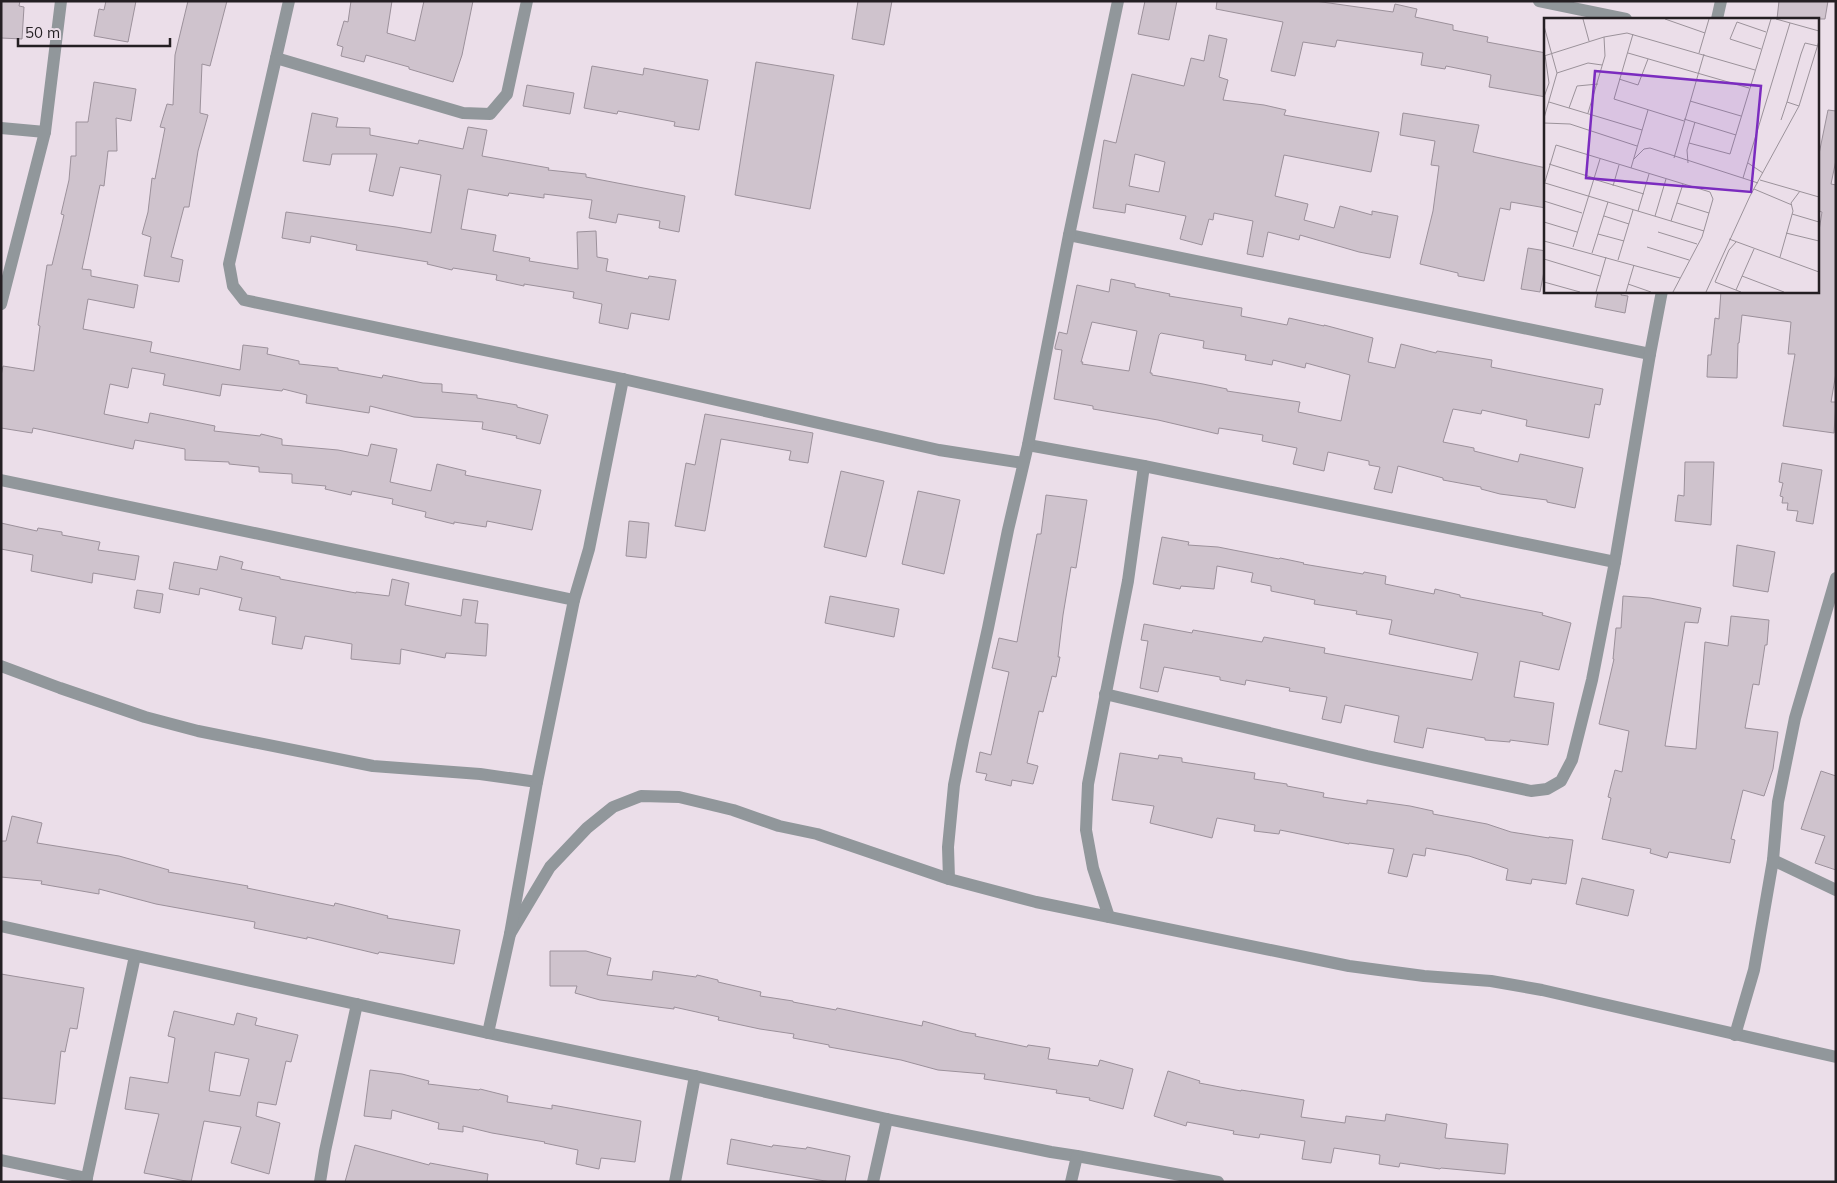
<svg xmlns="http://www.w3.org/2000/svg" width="1837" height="1183" viewBox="0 0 1837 1183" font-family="Mulish,sans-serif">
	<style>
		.building { fill: #cfc3cd; stroke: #9c919b; fill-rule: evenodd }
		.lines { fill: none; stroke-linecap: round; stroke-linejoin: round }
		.street { stroke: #91979b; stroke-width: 12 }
		.inset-road { fill: none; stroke: #9b929a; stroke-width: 1 }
		.view { fill: #7b2cbf; fill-opacity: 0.15; stroke: #7b2cbf; stroke-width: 2.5 }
		.inset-edge { fill: none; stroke: #241f23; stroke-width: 2.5 }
	</style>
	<rect width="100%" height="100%" fill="#ebdee9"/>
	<g class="building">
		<polygon points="1,1 20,1 19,6 24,7 22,39 1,38"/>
		<polygon points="106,1 136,1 128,42 94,36 99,9 104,10"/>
		<polygon points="188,1 227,1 210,66 202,64 200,113 208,115 198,151 189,207 184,207 171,257 183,260 179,282 144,276 151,237 142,234 148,212 152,178 155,179 165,128 160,127 167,104 173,105 175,55"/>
		<polygon points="351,1 392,1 387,33 415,41 424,1 473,1 462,55 453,82 409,69 409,67 366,55 364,62 341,56 343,47 337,45 344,21 348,22"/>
		<polygon points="858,1 892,1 884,45 852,39"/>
		<polygon points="1145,1 1177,1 1169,40 1138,34"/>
		<polygon points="1217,1 1315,1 1393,12 1395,4 1417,9 1415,17 1453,25 1453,30 1488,37 1487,42 1546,53 1546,97 1489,87 1491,75 1446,66 1445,69 1421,65 1423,53 1337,40 1335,47 1303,42 1295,76 1271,71 1283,22 1216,9"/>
		<polygon points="1779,1 1828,1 1825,19 1777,19"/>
		<path d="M1209,35l18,4 -8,38 9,3 -5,20 41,5 22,5 -2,5 95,17 -8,40 -87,-17 -9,41 33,8 -4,16 30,8 6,-22 32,9v-4l26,5 -8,42 -31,-6 -59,-17 -1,5 -31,-8 -5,25 -16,-3 6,-33 -39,-8 -1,7 -4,-1 -7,26 -22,-6 6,-23 -60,-12 -1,9 -32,-5 11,-68 12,3 16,-69 52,12 7,-28 13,3zM1135,154l30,8 -6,30 -30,-6z"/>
		<polygon points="756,62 834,75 810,209 735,195"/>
		<polygon points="592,66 643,75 644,68 708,80 699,130 674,126 675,122 618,111 617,114 584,108"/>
		<polygon points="94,82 136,89 131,121 116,118 117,151 108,151 104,186 100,185 82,269 91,270 91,276 138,285 134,308 88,299 83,329 152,342 150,352 240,370 243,345 268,348 267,354 299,361 299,364 338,368 338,370 382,378 383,375 423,383 442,384 442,392 477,395 477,398 517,405 517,407 548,415 540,444 516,438 517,436 482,429 483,422 414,417 370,406 369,413 306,403 307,395 283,389 282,391 222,384 220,396 163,385 165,374 132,368 128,388 110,384 104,414 148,423 150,413 215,426 214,431 260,436 261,434 282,439 282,445 338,450 368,456 371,444 397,449 390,482 431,491 437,464 466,471 465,475 541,490 532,530 487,521 486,527 454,522 454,524 425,517 426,512 392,504 393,499 352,491 351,495 325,489 326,486 292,483 292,474 259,472 259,467 229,464 229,462 185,460 185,449 135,440 133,449 33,428 32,433 1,428 1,376 3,366 34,371 40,326 38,325 47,265 52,265 64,215 61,214 69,180 71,156 76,156 76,122 88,122"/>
		<polygon points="527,85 574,93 570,114 523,106"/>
		<polygon points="1828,110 1836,111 1836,160 1831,184 1836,185 1836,373 1831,402 1836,402 1834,433 1783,426 1795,354 1788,354 1791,322 1742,315 1739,343 1738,343 1737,378 1707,377 1708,355 1711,355 1715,318 1719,319 1721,291 1818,291 1818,237 1822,212 1818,211 1818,159"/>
		<polygon points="312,113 338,118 336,127 370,128 370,135 418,144 419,140 463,149 468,127 487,130 482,156 549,168 548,170 586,174 586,177 685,196 679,232 659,228 660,221 618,214 616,223 589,218 592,200 544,194 544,198 509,193 508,196 468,189 461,229 496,235 493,251 530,258 529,261 578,269 577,232 596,231 597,257 608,259 606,271 648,279 649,276 676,280 669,320 631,313 628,329 599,323 602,304 573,298 574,292 524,284 524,286 496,280 497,275 453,268 452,270 427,264 428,262 356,250 357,245 311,236 310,243 282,238 286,212 396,227 431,233 441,175 400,167 393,196 369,191 377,154 332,154 330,165 303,161"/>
		<polygon points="1403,113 1479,125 1473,152 1546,168 1546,208 1511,202 1510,210 1500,208 1484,281 1458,276 1458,273 1420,264 1433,211 1439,166 1431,165 1435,141 1400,135"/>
		<polygon points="1528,248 1546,251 1546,261 1540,292 1521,289"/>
		<path d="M1111,279l24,5v3l35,7 -1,2 73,12 -1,8 46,9 2,-7 35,8v-1l49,13 -5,24 27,6 6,-24 35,9 1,-2 55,9 -1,7 112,22 -3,16 -5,-1 -6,34 -63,-12 1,-6 -45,-10 -1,4 -28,-5 -10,33 31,6v3l44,11 2,-8 63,14 -8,40 -28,-6v-2l-47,-6 -19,-5v-2l-38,-7v-2l-45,-12 -6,27 -18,-4 6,-22 -11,-2v-4l-41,-9 -4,19 -31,-7 4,-16 -35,-7 1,-6 -44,-7 -1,6 -60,-14 -65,-11v-3l-39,-7 8,-49 -7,-1v-2l4,-15 8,2 10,-49 32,7zM1092,322l45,9 -8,40 -47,-7 1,-2h-2zM1161,333l43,8 -1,7 43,7 -1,5 27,5 1,-5 32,8 1,-5 44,12 -9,46 -43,-9 2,-10 -73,-11v-2l-24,-5 -51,-9v-2h-2l9,-38z"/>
		<polygon points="1598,291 1622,291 1621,295 1628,296 1625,313 1595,307"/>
		<polygon points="705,414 813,433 808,463 789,460 791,451 721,439 705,531 675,526 686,463 695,465"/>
		<polygon points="1685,462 1714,462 1711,525 1675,521 1678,495 1684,496"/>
		<polygon points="1782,463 1822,470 1813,524 1796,521 1798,511 1787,510 1788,503 1782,503 1783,497 1780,496 1783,483 1779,482"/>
		<polygon points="841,471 884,481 866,557 824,547"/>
		<polygon points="918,491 960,500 944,574 902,564"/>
		<polygon points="1046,495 1087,500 1076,568 1071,567 1063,615 1058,657 1060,657 1056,677 1052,676 1043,712 1039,711 1027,763 1038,766 1033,784 1012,780 1011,786 985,780 987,774 976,772 980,752 991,755 1009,672 992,668 999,638 1017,642 1037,534 1041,534"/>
		<polygon points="629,521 649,523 646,558 626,556"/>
		<polygon points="1,523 37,531 38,528 62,532 62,535 100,542 98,550 139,556 135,580 93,573 92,583 31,571 33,555 1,549"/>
		<polygon points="1162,537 1189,542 1188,545 1218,547 1279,559 1280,558 1304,563 1303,564 1363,574 1364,572 1386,576 1385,584 1434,594 1435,589 1460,595 1460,597 1543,613 1542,615 1571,623 1559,670 1520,661 1514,697 1554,703 1548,745 1510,740 1510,742 1485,740 1485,738 1427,728 1423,748 1394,742 1399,716 1345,705 1341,723 1322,719 1327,697 1289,691 1290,688 1246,680 1245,685 1220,680 1220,677 1164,667 1158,692 1140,688 1148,641 1141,640 1144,624 1192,633 1193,630 1262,642 1264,637 1325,648 1324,653 1472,680 1478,653 1389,634 1392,620 1356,614 1357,611 1314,604 1315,600 1271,591 1271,586 1251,582 1253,573 1217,566 1214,589 1181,586 1180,589 1153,584"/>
		<polygon points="1737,545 1775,552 1768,592 1733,586"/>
		<polygon points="220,556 243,562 241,569 280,577 280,579 356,593 356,592 389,596 392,579 409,583 405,605 461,616 463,599 478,601 475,623 488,624 486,656 446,653 445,658 401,649 400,664 351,659 352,644 305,636 302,649 272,644 276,617 239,610 242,598 200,588 199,595 169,589 174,562 217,570"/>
		<polygon points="137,590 163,594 160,613 134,608"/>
		<polygon points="830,596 899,609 894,637 825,623"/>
		<polygon points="1623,596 1650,598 1701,608 1698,623 1685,622 1665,746 1696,749 1705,642 1728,646 1731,616 1769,620 1767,645 1765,645 1759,685 1753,684 1745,728 1778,732 1773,769 1764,796 1743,790 1731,839 1735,840 1730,863 1669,852 1667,858 1650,853 1651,849 1602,839 1611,798 1608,797 1615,770 1622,772 1629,731 1599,724 1614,659 1613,659 1616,628 1621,628"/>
		<polygon points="1120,753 1158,759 1159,755 1182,758 1182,762 1255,773 1254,779 1287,784 1287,786 1324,793 1323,797 1367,804 1367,800 1410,806 1433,811 1433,814 1487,824 1511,832 1549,838 1549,837 1573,840 1566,884 1532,879 1531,884 1506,880 1508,869 1469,856 1426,848 1425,856 1413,854 1407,877 1388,873 1394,849 1349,843 1349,844 1280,830 1279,834 1254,831 1255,825 1217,818 1212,838 1150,823 1154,806 1112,800"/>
		<polygon points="1821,771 1836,776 1836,870 1815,863 1825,836 1801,829"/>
		<polygon points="12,816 42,823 37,843 119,856 169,870 168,872 248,886 247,888 334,906 335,903 388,916 387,918 460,930 454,964 379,952 378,954 307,937 307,939 254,928 255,922 156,904 99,889 99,894 41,884 42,881 1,877 1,841 6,841"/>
		<polygon points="1582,878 1634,890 1628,916 1576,904"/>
		<polygon points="550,951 586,951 611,958 607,975 652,980 653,971 696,977 697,975 718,980 718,982 761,992 760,996 793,1001 793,1002 836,1010 837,1008 922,1026 923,1021 963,1032 976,1034 975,1036 1027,1047 1028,1045 1050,1048 1048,1059 1098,1066 1100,1060 1133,1069 1123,1109 1089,1100 1090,1098 1056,1093 1057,1090 984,1079 985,1074 938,1070 901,1060 829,1047 829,1045 793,1038 794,1034 760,1029 718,1020 719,1017 674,1007 674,1009 600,1000 575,993 577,986 550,986"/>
		<polygon points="1,974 84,988 77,1029 70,1028 65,1052 61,1051 55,1104 1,1098"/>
		<path d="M174,1011l60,14 3,-12 20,5 -2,7 43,10 -7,27 -5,-1 -10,44 -18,-3 -2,14 24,7 -11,51 -38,-11 10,-36 -37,-6 -13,61 -47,-9 15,-59 -34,-5 5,-32 38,6 7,-45 -7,-2zM215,1052l34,7 -9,37 -31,-5z"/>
		<polygon points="370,1070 402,1074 429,1081 428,1084 479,1090 480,1089 508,1096 507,1102 552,1109 552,1105 641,1121 635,1162 601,1158 599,1169 576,1164 578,1150 544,1143 545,1142 492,1133 463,1126 463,1132 438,1129 439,1123 392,1110 391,1119 364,1116"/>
		<polygon points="1168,1071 1200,1081 1199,1083 1241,1091 1241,1090 1304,1100 1301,1117 1345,1123 1346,1116 1385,1121 1386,1114 1447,1124 1445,1138 1508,1144 1505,1174 1441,1168 1440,1169 1400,1163 1399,1167 1379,1164 1380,1155 1334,1148 1331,1163 1302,1159 1305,1141 1260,1134 1259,1138 1233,1134 1234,1131 1187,1122 1186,1126 1154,1116"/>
		<polygon points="731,1139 772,1147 773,1145 806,1149 807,1147 850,1156 845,1182 831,1182 727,1164"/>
		<polygon points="355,1145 429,1165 430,1163 488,1174 487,1182 345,1182"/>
	</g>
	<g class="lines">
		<g class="street">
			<polyline points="289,1 229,264 233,286 244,300 623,379 939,450 1023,463"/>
			<polyline points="1539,1 1626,19"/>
			<polyline points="1717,19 1721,1"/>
			<polyline points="276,58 463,113 490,114 507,94 527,1"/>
			<polyline points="1,128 45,132"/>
			<polyline points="1069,235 1650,354"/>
			<polyline points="1,304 45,132 61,1"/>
			<polyline points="1028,445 1144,466 1615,562"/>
			<polyline points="1,480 574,600"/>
			<polyline points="1,666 60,688 145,717 198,731 373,766 480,774 537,782"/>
			<polyline points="1105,694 1367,756 1531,791 1547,789 1561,781 1572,760 1592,680 1615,562 1650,354 1662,291"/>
			<polyline points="1773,860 1836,890"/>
			<polyline points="949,879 948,847 954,785 963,740 988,628 1008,530 1028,445 1069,235 1118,1"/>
			<polyline points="1109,917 1093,868 1086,830 1088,784 1128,581 1144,466"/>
			<polyline points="1,926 488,1033 695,1076 887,1119 1051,1152 1077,1156 1218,1182"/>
			<polyline points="510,934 550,867 587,828 613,807 641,796 679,797 733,810 779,826 817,834 949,879 1036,902 1349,966 1424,976 1491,981 1542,990 1836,1057"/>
			<polyline points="488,1033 510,934 537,782 574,600 589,549 623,379"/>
			<polyline points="1735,1035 1754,970 1773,860 1778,802 1795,718 1836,578"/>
			<polyline points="1,1160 87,1178"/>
			<polyline points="86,1182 135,956"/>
			<polyline points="320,1182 325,1151 357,1004"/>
			<polyline points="675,1182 695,1076"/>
			<polyline points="873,1182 887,1119"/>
			<polyline points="1071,1182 1077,1156"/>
		</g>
	</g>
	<g transform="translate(1544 18)">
		<rect width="275" height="275" fill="#ebdee9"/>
		<path class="inset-road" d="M39,1l6,22M121,1l40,14M232,1l43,12M0,8l13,47 -13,45M89,16l-19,65 70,22M217,31l-31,-10 7,-17 29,10M84,35l121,35M155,35l10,-34M0,38l60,-19 23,-4 128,37M13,55l31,-10 14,2M75,61l19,6 10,-26M0,79l5,-14 -4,-28M146,83l51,15M5,84l93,28M255,88l-12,-4 14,-48 4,-11 13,3M25,90l8,-22 21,-2M44,95l17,-57 -1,-19M140,101l52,16M237,102l6,-18M0,105l26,1 67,22M145,125l41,11 41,-135M130,140l30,-104M90,141l10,-10 6,-1 108,35M144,145l-1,-13 8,-28M204,145l15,10M5,146l45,14M87,150l17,-58M199,160l47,-155M49,161l51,15M216,162l59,17M1,165l159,48M0,167l12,-40 154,47 3,7 -11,38 -29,55M69,168l6,-21M210,171l38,16M0,183l38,12M133,185l32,10M94,193l11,-37M248,196l27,8M60,198l25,8M111,198l11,-37M127,203l12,-37M0,204l33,10M114,214l39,12M242,215l33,8M54,216l26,7M185,221l90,33M0,223l136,37M192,224l-7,8 -14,32 26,10M29,229l27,-88M103,229l42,13M48,235l16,-51M236,239l13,-46 -2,-8 9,-12M0,241l56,17M74,242l15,-50M198,258l42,16M0,264l36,10M84,266l23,8M192,272l18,-41M52,274l10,-35M82,274l8,-27M162,274l44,-96 49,-90 20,-65"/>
		<path class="view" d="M51,53l166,15 -10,106 -165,-14z"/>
		<rect width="275" height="275" class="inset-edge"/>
	</g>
	<rect width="1837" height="1183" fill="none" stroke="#241f23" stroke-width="5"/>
	<path d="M18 38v8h152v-8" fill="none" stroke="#241f23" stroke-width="2.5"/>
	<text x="25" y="38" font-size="15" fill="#241f23" stroke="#ebdee9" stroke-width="4" paint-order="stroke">50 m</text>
</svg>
